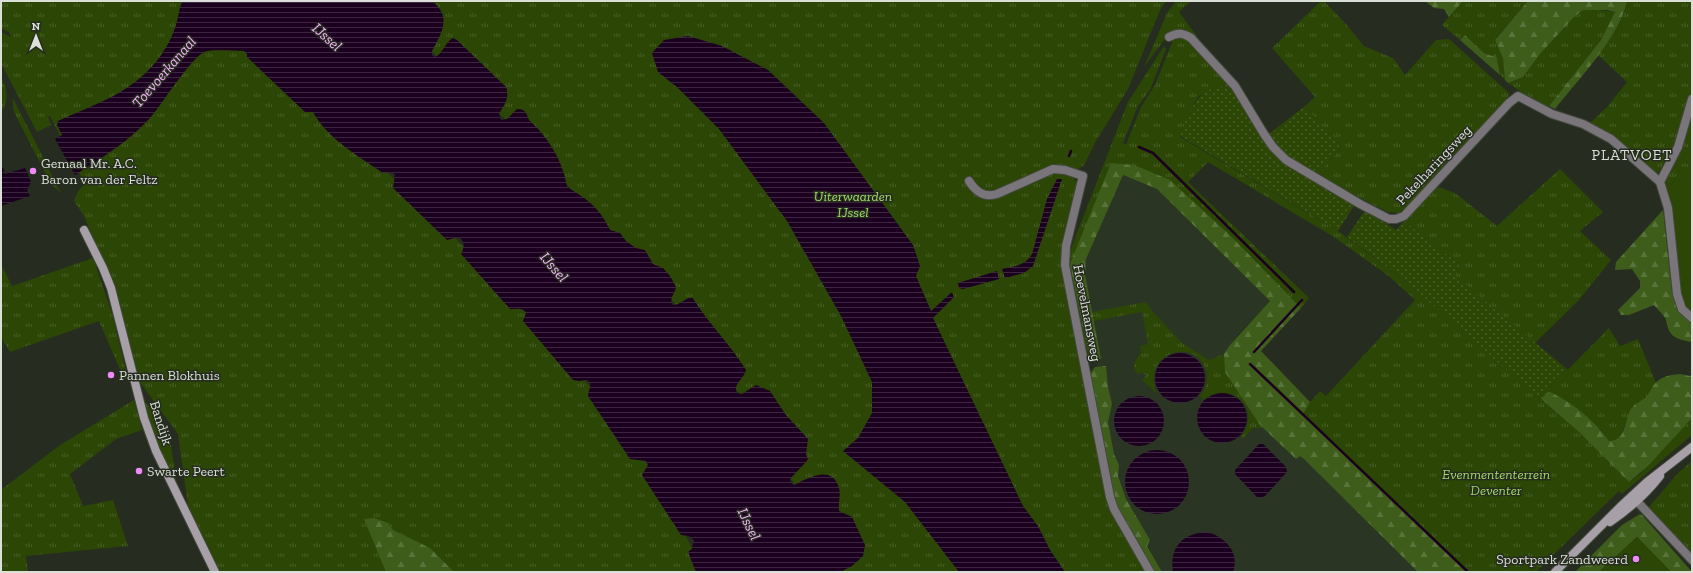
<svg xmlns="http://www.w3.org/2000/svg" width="1693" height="573" viewBox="0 0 1693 573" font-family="'Zilla Slab',serif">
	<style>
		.built { fill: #2b3523 }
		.grass { fill: url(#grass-tufts) }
		.forest { fill: url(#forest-firs) }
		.garden { fill: url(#garden-dots) }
		.pitch { fill: #2b4605 }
		.water { fill: url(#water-rules) }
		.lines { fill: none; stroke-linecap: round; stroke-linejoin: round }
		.stream { stroke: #1c001f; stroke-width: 2.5 }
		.street-casing { stroke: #43493d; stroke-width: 10 }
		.secondary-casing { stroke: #43493d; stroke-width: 10 }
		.street { stroke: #7a757a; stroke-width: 8 }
		.secondary { stroke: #a8a0a9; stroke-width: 8 }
		.poi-dot { fill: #ee8bf8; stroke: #262c20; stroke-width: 1.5 }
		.labels { text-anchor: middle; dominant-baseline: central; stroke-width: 3; stroke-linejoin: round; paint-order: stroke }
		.poi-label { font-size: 14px; fill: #dadfd7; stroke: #262c20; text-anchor: start }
		.street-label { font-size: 14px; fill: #dadfd7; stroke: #262c20 }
		.park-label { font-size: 14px; font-style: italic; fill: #a1d867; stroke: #262c20 }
		.water-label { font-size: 15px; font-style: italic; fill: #f6b2fc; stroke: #262c20 }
		.neighbourhood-label { font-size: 15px; letter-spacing: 1px; fill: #dadfd7; stroke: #262c20 }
	</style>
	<defs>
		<pattern id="grass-tufts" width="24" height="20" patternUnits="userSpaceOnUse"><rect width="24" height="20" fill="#2b4605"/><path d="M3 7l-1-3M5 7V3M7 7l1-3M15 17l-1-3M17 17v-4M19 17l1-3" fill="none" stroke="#496029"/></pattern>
		<pattern id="forest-firs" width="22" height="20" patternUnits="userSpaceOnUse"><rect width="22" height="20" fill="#3e5d1a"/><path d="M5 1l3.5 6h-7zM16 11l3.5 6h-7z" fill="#59743b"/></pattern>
		<pattern id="garden-dots" width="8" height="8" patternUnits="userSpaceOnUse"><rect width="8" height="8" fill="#2b4605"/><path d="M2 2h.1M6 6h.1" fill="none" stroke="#496029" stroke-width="1.8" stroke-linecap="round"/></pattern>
		<pattern id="water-rules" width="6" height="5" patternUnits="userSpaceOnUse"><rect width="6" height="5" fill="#1c001f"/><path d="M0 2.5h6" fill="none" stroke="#3c253f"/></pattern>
	</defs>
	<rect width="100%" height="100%" fill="#262c20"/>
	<polygon class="built" points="1107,169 1157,189 1270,301 1236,337 1224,354 1429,572 1162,572 1115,489 1096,360 1070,264"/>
	<g class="grass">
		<polygon points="1,1 192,1 313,112 389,174 458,241 526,310 584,379 645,460 705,572 219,572 209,549 189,513 178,434 136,377 98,251 84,216 74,201 78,191 85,184 50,116 48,117 51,125 37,132 1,63 1,32 11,37 9,32 1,28"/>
		<polygon points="377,1 1166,1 1160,10 1128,89 1096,141 1084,165 1077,170 1074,179 1079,184 1062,265 1107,501 1111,513 1145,572 835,572 792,480 736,389 672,300 610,230 502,116"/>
		<polygon points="1176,1 1191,1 1179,12 1198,38 1190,34 1168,35 1144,67 1167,13"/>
		<polygon points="1321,1 1324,1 1345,23 1364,46 1393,58 1405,75 1436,40 1449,39 1509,93 1507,100 1480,129 1454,154 1410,203 1399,213 1388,212 1316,176 1341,148 1305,106 1315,97 1272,48"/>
		<polygon points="1463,1 1528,1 1496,38 1503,58 1505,80 1500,75 1496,54 1492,56 1484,53 1465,35 1460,40 1442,25"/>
		<path d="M1627,1h65v90l-12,42 -21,39 -4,1 -42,-35 -23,-15 17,-16 20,-25 -29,-27c12,-16 26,-34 29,-54z"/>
		<polygon points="1592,9 1615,12 1601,40 1549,106 1547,107 1523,93 1508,83 1523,77 1540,54 1574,17 1583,10"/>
		<polygon points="1177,36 1186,38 1214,66 1230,88 1221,86 1199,96 1194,103 1180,137 1338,231 1409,284 1580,433 1629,482 1640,474 1692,418 1692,435 1622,494 1619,491 1536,572 1467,572 1303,413 1310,402 1320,391 1326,396 1415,300 1390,277 1334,237 1208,162 1188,182 1309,298 1301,308 1234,239 1118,163 1070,264 1089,356 1096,359 1096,362 1086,357 1069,271 1068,256 1128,102 1164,46 1166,49 1150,90 1138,106 1123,143 1126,145 1141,107 1155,85 1173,40"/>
		<path d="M1,78c7,10 8,24 0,34z"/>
		<polygon points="13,98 61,193 51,184 16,116 13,109"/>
		<path d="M1692,111v66l-2,3 -10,-8 -13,19c-2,-9 -1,-15 5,-22z"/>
		<polygon points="1560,169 1603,212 1580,231 1611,260 1579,300 1535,343 1453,274 1460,265 1404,221 1436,186 1455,193 1497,226"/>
		<polygon points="93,258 112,313 128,380 124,379 99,321 10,352 1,337 1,264 12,286"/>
		<path d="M1146,302l8,11 28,30 27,17 15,-6 1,18 38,56h-10l-10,11 -2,-2c22,-29 -10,-57 -38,-37l-3,-4c5,-6 8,-15 7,-23 -10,-39 -68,-20 -50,21l-15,-14 4,-5 -5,-3 -3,3c-7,-8 -4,-14 3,-22l-1,-7 8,-2 -6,-32 -48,9 -2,-9z"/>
		<polygon points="1609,328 1620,346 1638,339 1656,383 1649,394 1631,410 1620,437 1615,441 1609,441 1600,429 1547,391"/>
		<polygon points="141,396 169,433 178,492 160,454"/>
		<polygon points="134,400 142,430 116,439 70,474 83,506 113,500 128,546 26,556 28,572 1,572 1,490 60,445"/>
		<polygon points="1692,461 1692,556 1649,507 1678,473"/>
	</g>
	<g class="forest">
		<polygon points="1425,1 1463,1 1449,17 1444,9 1434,8"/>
		<path d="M1528,1h99c-6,34 -50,80 -72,108l-6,-3 52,-66 14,-28 -8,-2h-24l-9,7 -34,37 -17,23 -15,6 -3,-3 -2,-22 -8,-18z"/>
		<polygon points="1465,35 1484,53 1492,56 1496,54 1500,75 1460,40"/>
		<polygon points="1111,163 1134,165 1170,180 1234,239 1301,308 1261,351 1310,402 1303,414 1467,572 1418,572 1304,459 1300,456 1296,459 1260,425 1225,372 1224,354 1230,345 1270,301 1157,189 1123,175 1086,259 1085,274 1101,359 1096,359 1089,356 1070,264"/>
		<path d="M1663,210l9,83c4,12 10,21 20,30v19c-17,-3 -23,-5 -26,-22 -1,-4 -9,-11 -12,-15l-25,10h-8l-3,-5 22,-22v-7l-8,-12 -17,1 1,-8z"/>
		<polygon points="1106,366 1108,387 1112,404 1108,422 1114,454 1119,465 1118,476 1126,499 1150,540 1147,546 1162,572 1153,572 1116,505 1089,375 1095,367"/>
		<path d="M1680,374l10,2 2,-1v43l-44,48 -19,16 -49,-49 -39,-34 6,-8c23,9 48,30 62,50 16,0 15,-17 21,-30 3,-7 13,-10 18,-16 2,-3 3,-6 5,-9 6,-9 16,-11 27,-12z"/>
		<polygon points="1640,514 1642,515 1692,572 1671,572 1637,537 1599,572 1575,572 1622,525"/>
		<polygon points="374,518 388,523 393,530 430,548 454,572 386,572 364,519"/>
	</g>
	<g class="garden">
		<path d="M1221,86l9,2 9,7 28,48 87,63 -16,25 -158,-95c9,-22 14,-45 41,-50z"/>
		<path d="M1305,106l36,42 -25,28c-19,-12 -34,-23 -47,-42z"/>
		<polygon points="1365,210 1396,230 1404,221 1460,265 1453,274 1568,370 1541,399 1534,394 1409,284 1347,237"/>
	</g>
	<g class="pitch">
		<path d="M1680,172l12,9v133c-19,-18 -22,-95 -25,-123z"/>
		<polygon points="1637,537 1671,572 1599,572"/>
	</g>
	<g class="water">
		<path d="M183,1h249c20,16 10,31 0,50v4l3,2c8,-3 10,-15 18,-19l4,2 49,47c4,11 -2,18 -7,27l2,6 6,-1 10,-10c8,-1 10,5 12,11 19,17 34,41 38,67 20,12 33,21 43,43l10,3 6,8 10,7 9,2 8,14 10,4 7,8 6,11c-1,7 -8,12 -3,18 7,0 12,-7 19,-8 16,26 38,47 54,73 -2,9 -14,15 -9,23l5,1 14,-9 14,6 16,24 22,24 -2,15 2,5 -3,4 -15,16 1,4 3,2c15,-7 38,-21 45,3 2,7 -1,15 0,23l13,6 13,28 -2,11 -11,10 -12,6h-144l-8,-20 4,-3 2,-9 -5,-4 -8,-1 -39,-60 6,-10 -2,-4 -16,-2 -42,-63c0,-7 6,-12 -1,-16l-8,1 -6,-1 -50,-59 3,-8c-3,-6 -9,-4 -16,-4l-49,-55c3,-7 5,-11 -2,-17l-12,3 -54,-52 2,-13 -3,-3 -9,1c-25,-17 -55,-34 -70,-61h-8l-58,-55v-3l-3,-3c-11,0 -31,-2 -40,1 -14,7 -41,51 -54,66 -21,23 -48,40 -75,57l-20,-36 7,-4 -5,-10 1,-4c45,-20 85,-32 110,-77 4,-7 7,-15 9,-23 2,-7 2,-14 6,-20z"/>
		<polygon points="688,36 722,46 768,70 824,123 913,245 920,266 916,276 931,311 952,292 954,297 933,318 1023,506 1038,526 1050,550 1065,572 959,572 905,502 843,451 858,438 872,413 872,382 841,316 787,221 719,129 678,88 658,72 652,53 664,40"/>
		<polygon points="1,166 3,167 5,174 25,168 31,182 27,190 30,196 1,206"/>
		<path d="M1057,179h5l-29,87 -9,7 -19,5 -3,-9c13,-3 23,-3 30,-15l15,-55z"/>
		<polygon points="997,271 999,279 963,289 959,288 958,283"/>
		<circle cx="1180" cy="378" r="25"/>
		<circle cx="1222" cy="418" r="25"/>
		<circle cx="1139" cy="421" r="25"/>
		<polygon points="1259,444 1263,444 1286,467 1287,472 1265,496 1261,498 1257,497 1235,474 1235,470"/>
		<circle cx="1157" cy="482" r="32"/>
		<path d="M1207,532c18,5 33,20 26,40h-60c-4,-25 10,-39 34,-40z"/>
	</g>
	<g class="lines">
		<g class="stream">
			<polyline points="1139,147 1153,153 1294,292"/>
			<polyline points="1069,156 1071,151"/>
			<polyline points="1254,352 1302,300"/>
			<polyline points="1250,364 1468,572"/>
		</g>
		<defs>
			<g id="street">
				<path d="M1169,37c9,-5 14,-4 22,1l44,48 29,48 9,13 13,13 74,44 29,15h7l8,-3 105,-113 9,-7 34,18 31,10 28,15 49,43"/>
				<polyline points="1692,99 1678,147 1660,182 1668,208 1677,294 1682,309 1692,318"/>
				<path d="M969,181c7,11 15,17 28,13l56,-25 12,1 18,6 -17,70 -1,19 45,232 4,12 36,63"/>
				<polyline points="1632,496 1692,560"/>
			</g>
			<g id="secondary">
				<polyline points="84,230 103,268 111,288 144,418 156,451 215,572"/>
				<path d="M1610,522c19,-13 36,-28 50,-46"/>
				<polyline points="1555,572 1620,507 1647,482 1692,447"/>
			</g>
		</defs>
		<use href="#street" class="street-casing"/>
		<use href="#secondary" class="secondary-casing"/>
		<use href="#street" class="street"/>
		<use href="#secondary" class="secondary"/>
	</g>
	<g class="poi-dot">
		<circle cx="33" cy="171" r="4"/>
		<circle cx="111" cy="375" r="4"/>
		<circle cx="139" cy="471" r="4"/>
		<circle cx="1636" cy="559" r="4"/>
	</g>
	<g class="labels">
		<g class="poi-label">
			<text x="41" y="163">Gemaal Mr. A.C.<tspan x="41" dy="16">Baron van der Feltz</tspan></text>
			<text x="119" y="375">Pannen Blokhuis</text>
			<text x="147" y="471">Swarte Peert</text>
			<text x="1628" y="559" text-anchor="end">Sportpark Zandweerd</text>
		</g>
		<g class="street-label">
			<text transform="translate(1434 165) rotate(-47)">Pekelharingsweg</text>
			<text transform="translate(1087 313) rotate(79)">Hoevelmansweg</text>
			<text transform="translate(161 423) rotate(72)">Bandijk</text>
		</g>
		<g class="park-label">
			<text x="853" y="196">Uiterwaarden<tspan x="853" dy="16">IJssel</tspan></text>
			<text x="1496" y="474">Evenmententerrein<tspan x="1496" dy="16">Deventer</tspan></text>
		</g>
		<g class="water-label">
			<text transform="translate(327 37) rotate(42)">IJssel</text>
			<text transform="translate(164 72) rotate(-49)">Toevoerkanaal</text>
			<text transform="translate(554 267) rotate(49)">IJssel</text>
			<text transform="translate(749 524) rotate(64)">IJssel</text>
		</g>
		<g class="neighbourhood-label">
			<text x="1632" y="155">PLATVOET</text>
		</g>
	</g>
	<rect width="1693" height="573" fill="none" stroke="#dadfd7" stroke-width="4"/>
	<g transform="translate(36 36)" stroke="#262c20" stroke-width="3" paint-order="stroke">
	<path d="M0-3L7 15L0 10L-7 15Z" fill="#dadfd7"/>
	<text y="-6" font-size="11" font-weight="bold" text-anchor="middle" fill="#dadfd7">N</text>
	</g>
</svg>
